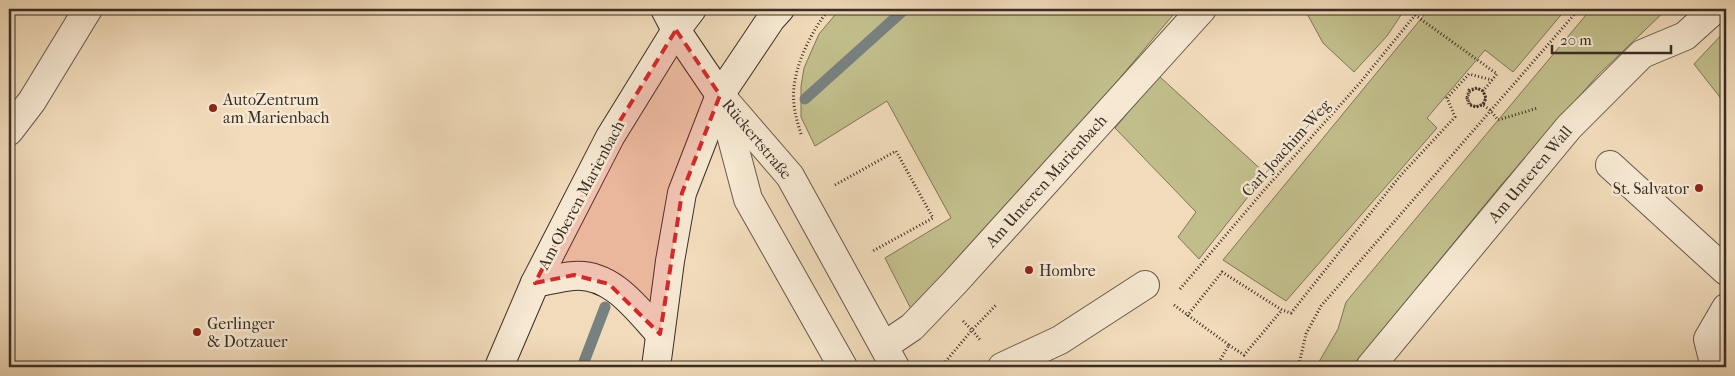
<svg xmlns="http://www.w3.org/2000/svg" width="1735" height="376" viewBox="0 0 1735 376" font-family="'IM FELL French Canon',serif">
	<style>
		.green { fill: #c1be8b; stroke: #7d7658 }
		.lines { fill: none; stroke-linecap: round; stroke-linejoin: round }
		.stream { stroke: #778180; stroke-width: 11 }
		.minor-casing { stroke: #67594a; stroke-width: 30 }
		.secondary-casing { stroke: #392e25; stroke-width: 30 }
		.path { stroke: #392e25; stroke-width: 3; stroke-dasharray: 1 2.5; stroke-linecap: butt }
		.minor { stroke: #f6e8d2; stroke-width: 28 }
		.secondary { stroke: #f6e8d2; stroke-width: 28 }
		.marked { fill: #d62828; fill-opacity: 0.2; stroke: #d62828; stroke-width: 4; stroke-dasharray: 10 6; stroke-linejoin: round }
		.poi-dot { fill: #8f2418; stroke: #f6e8d2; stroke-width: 2 }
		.labels { text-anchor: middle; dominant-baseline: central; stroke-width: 5; stroke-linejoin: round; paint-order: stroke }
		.poi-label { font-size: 16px; fill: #392e25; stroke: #f6e8d2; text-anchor: start }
		.street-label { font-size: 16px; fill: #392e25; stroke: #f6e8d2 }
	</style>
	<rect width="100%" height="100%" fill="#f1dbba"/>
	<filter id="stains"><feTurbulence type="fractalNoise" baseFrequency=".004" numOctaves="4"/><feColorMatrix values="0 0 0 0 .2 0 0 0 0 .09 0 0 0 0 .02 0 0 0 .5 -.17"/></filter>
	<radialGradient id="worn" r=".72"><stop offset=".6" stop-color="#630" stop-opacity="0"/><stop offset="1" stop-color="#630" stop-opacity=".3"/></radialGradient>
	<g class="green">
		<polygon points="840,9 1178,9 1050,161 911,309 885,258 951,218 887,101 815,146 801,117 801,86 804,68 819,34"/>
		<polygon points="1306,9 1405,9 1387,36 1354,72 1323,43 1305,10"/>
		<polygon points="1429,9 1566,9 1513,72 1485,50 1427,118 1437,128 1286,301 1223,260"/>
		<polygon points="1591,9 1667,9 1598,75 1501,185 1352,367 1316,367 1338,329 1346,302"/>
		<polygon points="1726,30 1726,105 1694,64"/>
		<polygon points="1159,76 1266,174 1199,259 1178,237 1196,212 1115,128"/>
	</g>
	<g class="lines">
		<g class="stream">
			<polyline points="805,99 905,9"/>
			<polyline points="582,367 605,307"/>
		</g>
		<defs>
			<g id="minor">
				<polyline points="720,95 790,176 895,367"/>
				<polyline points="722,101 748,199 843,367"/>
				<polyline points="9,131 32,101 88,9"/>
				<polyline points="1610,165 1726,271"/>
				<polyline points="884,346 912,327 955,282 1202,9"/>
				<polyline points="1002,367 1060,340 1145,285"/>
				<polyline points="1370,367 1569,127 1642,54 1685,36 1715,9"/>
				<polyline points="1715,367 1708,339 1726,308"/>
			</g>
			<g id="secondary">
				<polyline points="665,9 676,30 720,95"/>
				<path d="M535,283c12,-2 25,-6 38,-7 38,-4 64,33 87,58"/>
				<polyline points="499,367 535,283 610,137 676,30 692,9"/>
				<polyline points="656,367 670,261 682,193 720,95 771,19 780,9"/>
			</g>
		</defs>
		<use href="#minor" class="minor-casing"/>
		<use href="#secondary" class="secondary-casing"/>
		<g class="path">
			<polyline points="1415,15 1497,74 1483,91 1486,98 1483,104 1476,107 1470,104 1467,98 1470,91 1477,88 1483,91 1486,98 1483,104 1476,107 1470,105 1467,98 1469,91 1477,88 1483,91 1486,98 1483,105 1476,107 1469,105 1467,98 1469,90 1477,88 1483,91 1486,98 1483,105 1490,110 1498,120 1538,108"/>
			<path d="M801,134c-3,-10 -6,-19 -7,-30 -4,-31 16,-71 35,-95"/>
			<polyline points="835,185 896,151 933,218 871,252"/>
			<polyline points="1180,289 1266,188 1359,84 1420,9"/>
			<polyline points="1174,305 1229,345 1216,367"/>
			<polyline points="1187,316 1222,272 1282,310 1291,313 1400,176 1455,117 1447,98 1469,74 1492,80"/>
			<polyline points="963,321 972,330 996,305"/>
			<polyline points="1229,345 1244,355 1282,310"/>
			<polyline points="941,367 972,330 980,340"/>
			<polyline points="1296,367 1299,364 1306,334 1321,306 1579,9"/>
		</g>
		<use href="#minor" class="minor"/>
		<use href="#secondary" class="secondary"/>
	</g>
	<path class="marked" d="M676,30l44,65 -38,98 -22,141 -51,-50 -35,-9 -39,8 75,-146z"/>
	<g class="poi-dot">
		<circle cx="213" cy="108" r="5"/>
		<circle cx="1699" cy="188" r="5"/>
		<circle cx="1029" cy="270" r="5"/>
		<circle cx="197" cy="332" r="5"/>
	</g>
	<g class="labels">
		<g class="poi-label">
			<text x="223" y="99">AutoZentrum<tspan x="223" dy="18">am Marienbach</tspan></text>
			<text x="1689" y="188" text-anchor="end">St. Salvator</text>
			<text x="1039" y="270">Hombre</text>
			<text x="207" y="323">Gerlinger<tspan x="207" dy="18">&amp; Dotzauer</tspan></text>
		</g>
		<g class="street-label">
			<text transform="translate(757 139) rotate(50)">Rückertstraße</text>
			<text transform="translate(1286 148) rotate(-48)">Carl-Joachim-Weg</text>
			<text transform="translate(1530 174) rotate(-50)">Am Unteren Wall</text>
			<text transform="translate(1046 181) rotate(-48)">Am Unteren Marienbach</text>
			<text transform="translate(581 195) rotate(-62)">Am Oberen Marienbach</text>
		</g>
	</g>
	<rect width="1735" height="376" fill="none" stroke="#f1dbba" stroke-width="30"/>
	<rect x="10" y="10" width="1715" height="356" fill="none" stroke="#392e25" stroke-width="2.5"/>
	<rect x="15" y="15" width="1705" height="346" fill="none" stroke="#392e25"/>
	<path d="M1552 45v8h119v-8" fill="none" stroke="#392e25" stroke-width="2.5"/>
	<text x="1560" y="45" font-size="15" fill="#392e25" stroke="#f6e8d2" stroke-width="4" paint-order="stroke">20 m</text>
	<rect width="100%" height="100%" filter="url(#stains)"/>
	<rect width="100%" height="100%" fill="url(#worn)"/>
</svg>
